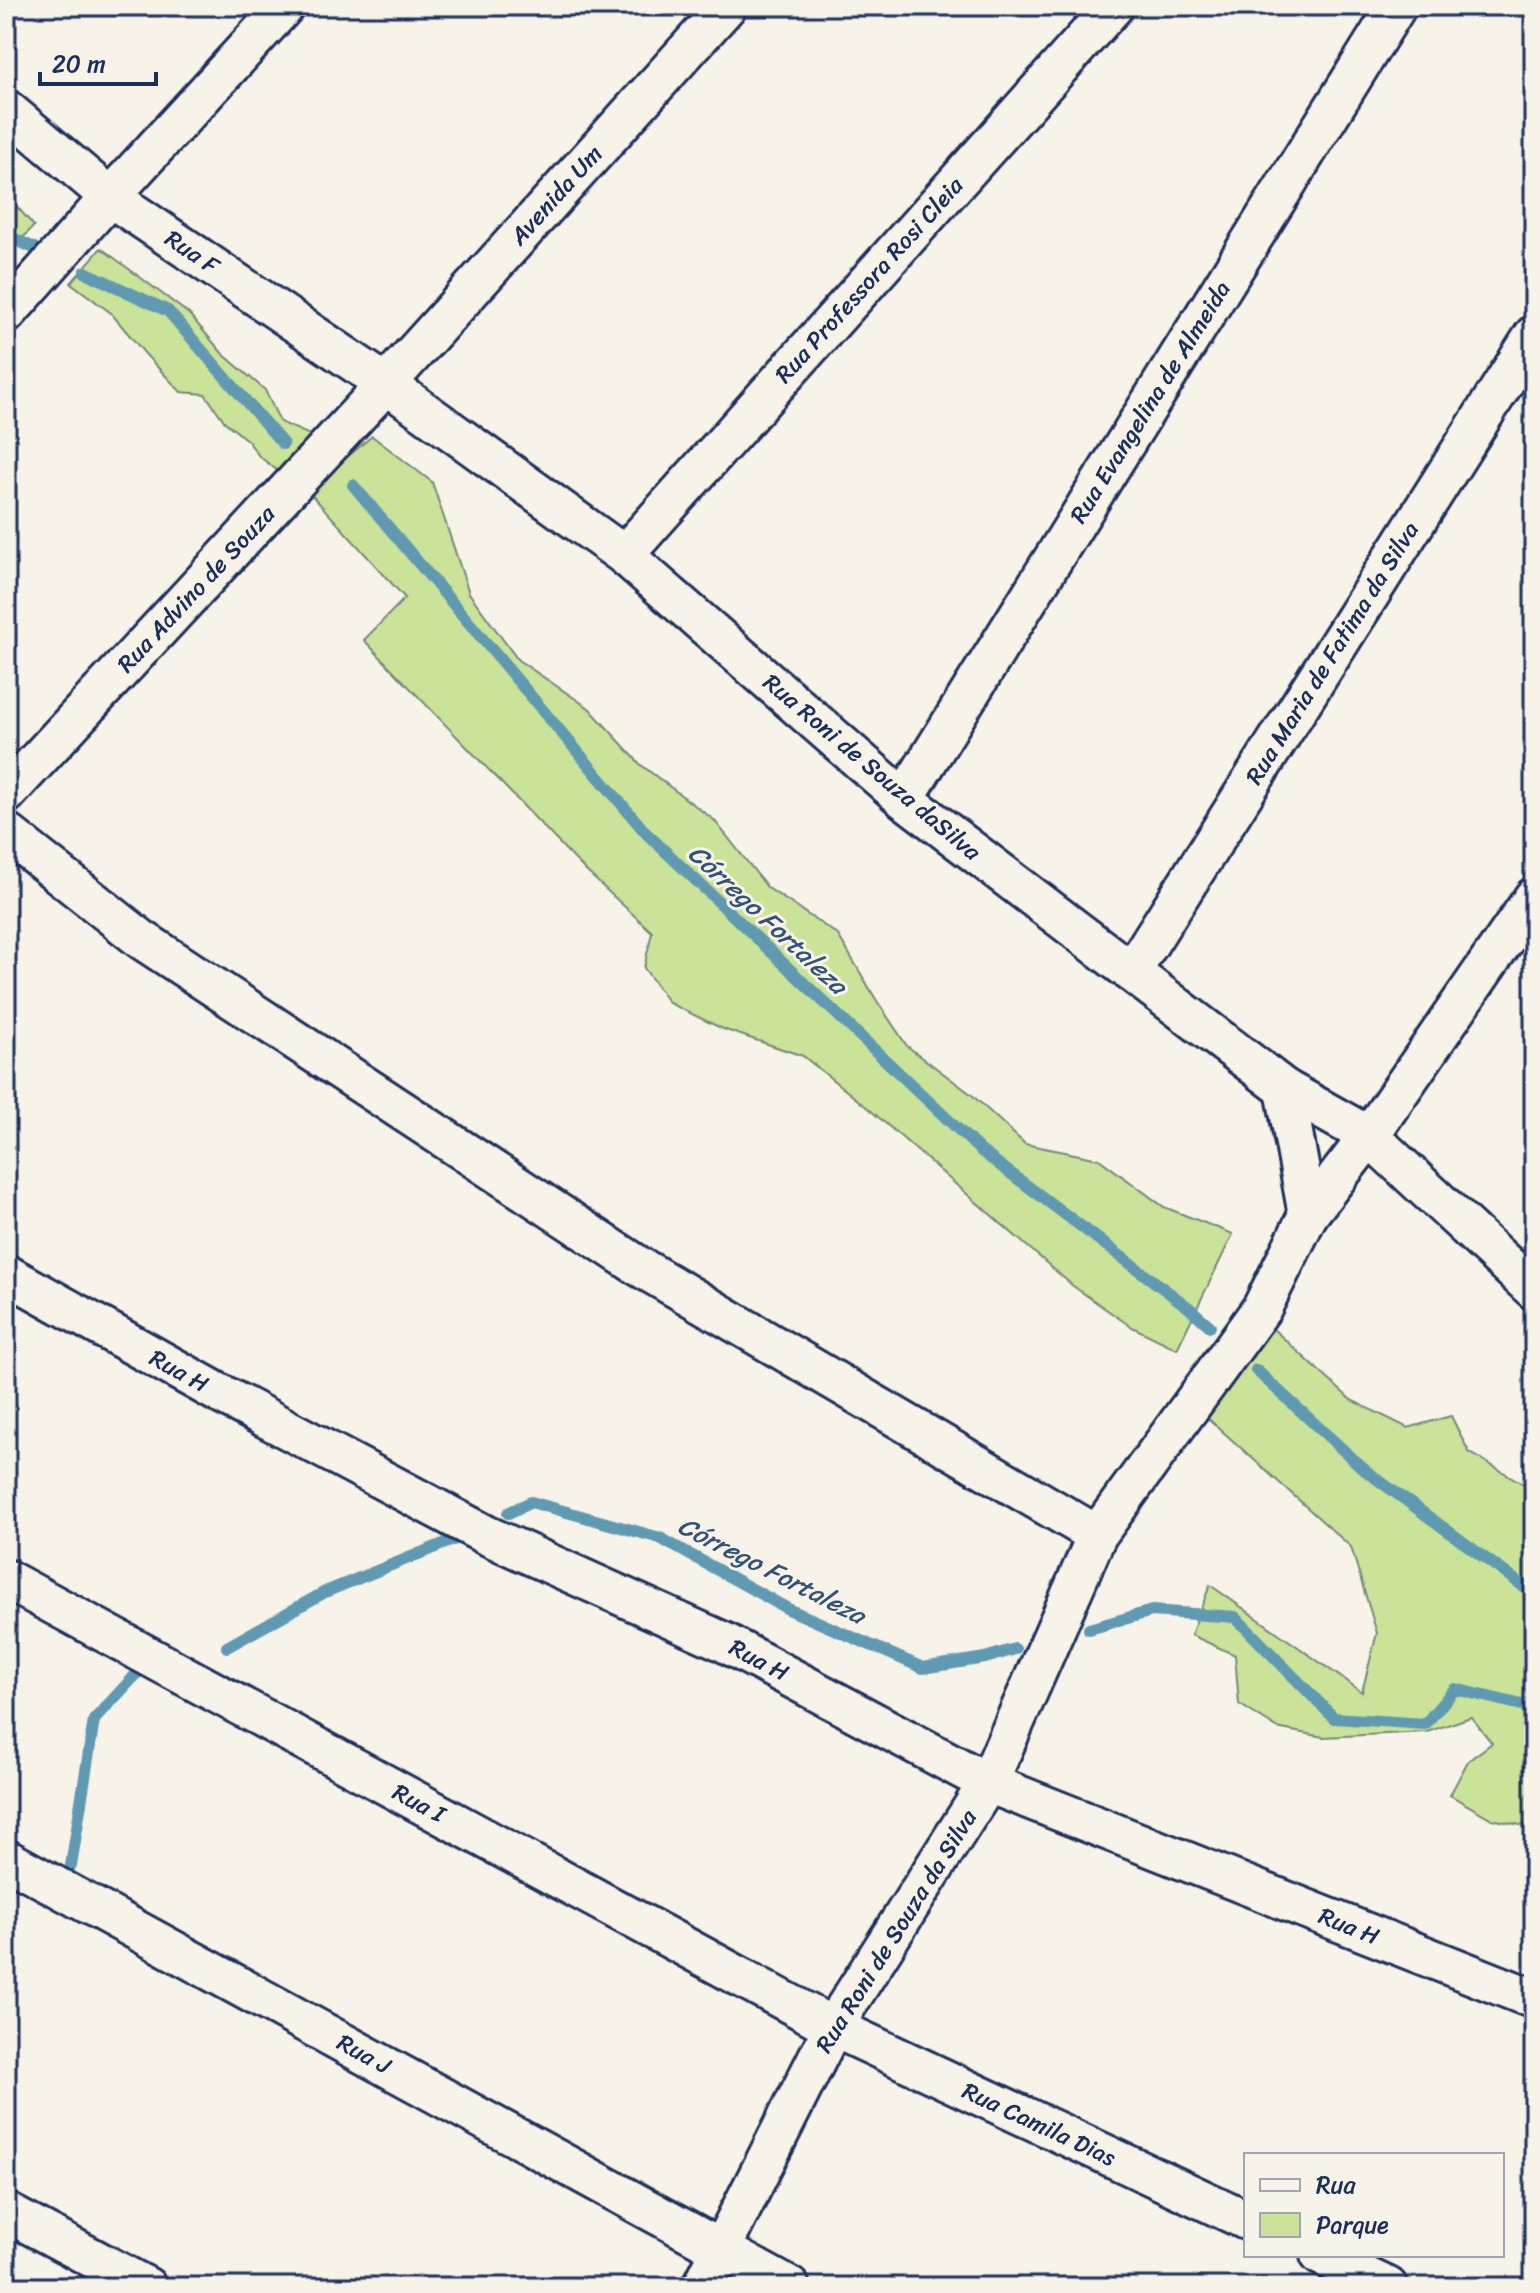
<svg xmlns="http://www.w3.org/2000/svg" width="1540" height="2293" viewBox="0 0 1540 2293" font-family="Sriracha,sans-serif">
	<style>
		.green { fill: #cbe398; stroke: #73897b; stroke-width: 2 }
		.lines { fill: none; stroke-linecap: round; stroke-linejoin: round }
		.stream { stroke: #6099b2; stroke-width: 12 }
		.street-casing { stroke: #1b2f5e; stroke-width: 44 }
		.street { stroke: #f7f3e8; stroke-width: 38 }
		.labels { text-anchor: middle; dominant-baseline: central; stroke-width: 6; stroke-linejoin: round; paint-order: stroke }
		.street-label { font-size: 24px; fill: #1b2f5e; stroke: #f7f3e8 }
		.water-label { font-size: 26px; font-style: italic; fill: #32527a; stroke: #f7f3e8 }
	</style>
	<rect width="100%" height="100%" fill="#f7f3e8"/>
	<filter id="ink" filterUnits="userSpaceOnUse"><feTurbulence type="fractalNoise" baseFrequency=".0125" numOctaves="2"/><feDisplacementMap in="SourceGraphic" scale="16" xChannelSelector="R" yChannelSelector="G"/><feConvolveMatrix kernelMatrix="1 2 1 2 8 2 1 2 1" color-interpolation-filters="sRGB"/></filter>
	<g filter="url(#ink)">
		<g class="green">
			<polygon points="6,194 34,226 6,256"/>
			<polygon points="101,248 189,314 223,354 265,390 280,422 317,438 283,475 259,456 248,441 225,422 205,394 181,392 146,355 111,313 71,283"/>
			<polygon points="372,436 432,482 469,593 518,660 589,708 641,765 714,820 768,888 838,935 877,1001 907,1046 972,1095 1025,1144 1099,1159 1164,1207 1233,1234 1177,1349 1130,1326 1073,1286 869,1109 803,1056 723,1029 669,1003 644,968 652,932 585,870 364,640 405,598 308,491"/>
			<polygon points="1271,1327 1351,1400 1408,1428 1451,1416 1469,1452 1534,1490 1534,1828 1492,1819 1450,1795 1468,1761 1492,1743 1471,1717 1427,1732 1323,1737 1277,1728 1239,1704 1235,1655 1191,1635 1210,1585 1362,1692 1377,1633 1351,1547 1202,1413"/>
		</g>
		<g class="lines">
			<g class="stream">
				<polyline points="6,235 34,248"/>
				<polyline points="85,272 168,311 283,444"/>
				<polyline points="353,485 646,833 981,1151 1188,1307 1210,1326"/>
				<polyline points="1256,1370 1366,1471 1534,1594"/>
				<polyline points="508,1513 531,1502 660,1538 788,1609 923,1668 985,1658 1015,1649"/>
				<polyline points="1089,1629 1152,1611 1235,1617 1334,1718 1425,1724 1455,1689 1534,1708"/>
				<polyline points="227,1647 325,1592 453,1540"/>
				<polyline points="71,1866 94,1720 142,1668"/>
			</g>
			<defs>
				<g id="street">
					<polyline points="6,109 110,197 386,384 624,555 904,799 1285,1089 1369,1136 1534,1290"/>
					<polyline points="6,314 110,197 285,6"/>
					<polyline points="624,555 1114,6"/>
					<polyline points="6,794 386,384 727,6"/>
					<polyline points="904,799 1397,6"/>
					<polyline points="6,832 141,939 637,1265 1097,1535"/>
					<polyline points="1131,972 1534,335"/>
					<polyline points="1308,1215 1369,1136 1534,897"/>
					<polyline points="6,1274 217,1392 486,1535 724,1642 988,1783 1534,1999"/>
					<polyline points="6,1579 833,2027 1246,2220"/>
					<polyline points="6,1859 790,2287"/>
					<polyline points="6,2212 147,2287"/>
					<polyline points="1320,2255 1388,2287"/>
					<polyline points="702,2287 833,2027 988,1783 1097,1535 1262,1308 1308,1215 1285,1089"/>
				</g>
			</defs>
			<use href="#street" class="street-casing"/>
			<use href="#street" class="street"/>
		</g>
	</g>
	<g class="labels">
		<g class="street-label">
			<text transform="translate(556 195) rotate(-48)">Avenida Um</text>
			<text transform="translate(192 252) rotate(34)">Rua F</text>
			<text transform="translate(869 280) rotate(-48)">Rua Professora Rosi Cleia</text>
			<text transform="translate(1150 402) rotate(-58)">Rua Evangelina de Almeida</text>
			<text transform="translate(196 589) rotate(-47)">Rua Advino de Souza</text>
			<text transform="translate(1332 653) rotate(-58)">Rua Maria de Fatima da Silva</text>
			<text transform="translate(872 767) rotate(40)">Rua Roni de Souza daSilva</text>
			<text transform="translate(179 1371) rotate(29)">Rua H</text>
			<text transform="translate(759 1660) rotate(28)">Rua H</text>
			<text transform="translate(419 1803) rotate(28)">Rua I</text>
			<text transform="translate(1349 1926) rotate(22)">Rua H</text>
			<text transform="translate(896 1931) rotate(-58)">Rua Roni de Souza da Silva</text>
			<text transform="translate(364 2054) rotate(29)">Rua J</text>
			<text transform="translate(1039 2124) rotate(25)">Rua Camila Dias</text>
		</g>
		<g class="water-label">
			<text transform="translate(768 919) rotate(43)">Córrego Fortaleza</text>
			<text transform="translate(772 1570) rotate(27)">Córrego Fortaleza</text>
		</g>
	</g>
	<rect width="1540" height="2293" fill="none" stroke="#f7f3e8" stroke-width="32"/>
	<rect x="16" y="16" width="1508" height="2261" fill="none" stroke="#1b2f5e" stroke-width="3" filter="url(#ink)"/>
	<rect x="1244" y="2153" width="260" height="104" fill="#f7f3e8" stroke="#9fa5b1" stroke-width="2"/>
	<rect x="1260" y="2179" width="40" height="12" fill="#f7f3e8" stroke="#9fa5b1" stroke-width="2"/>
	<text x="1316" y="2193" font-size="24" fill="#1b2f5e">Rua</text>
	<rect x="1260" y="2213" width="40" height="24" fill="#cbe398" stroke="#9fa5b1" stroke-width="2"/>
	<text x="1316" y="2233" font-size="24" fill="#1b2f5e">Parque</text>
	<path d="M40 72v12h116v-12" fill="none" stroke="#1b2f5e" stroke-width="4"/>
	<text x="52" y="72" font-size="24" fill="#1b2f5e" stroke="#f7f3e8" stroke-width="6" paint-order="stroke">20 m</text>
</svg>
